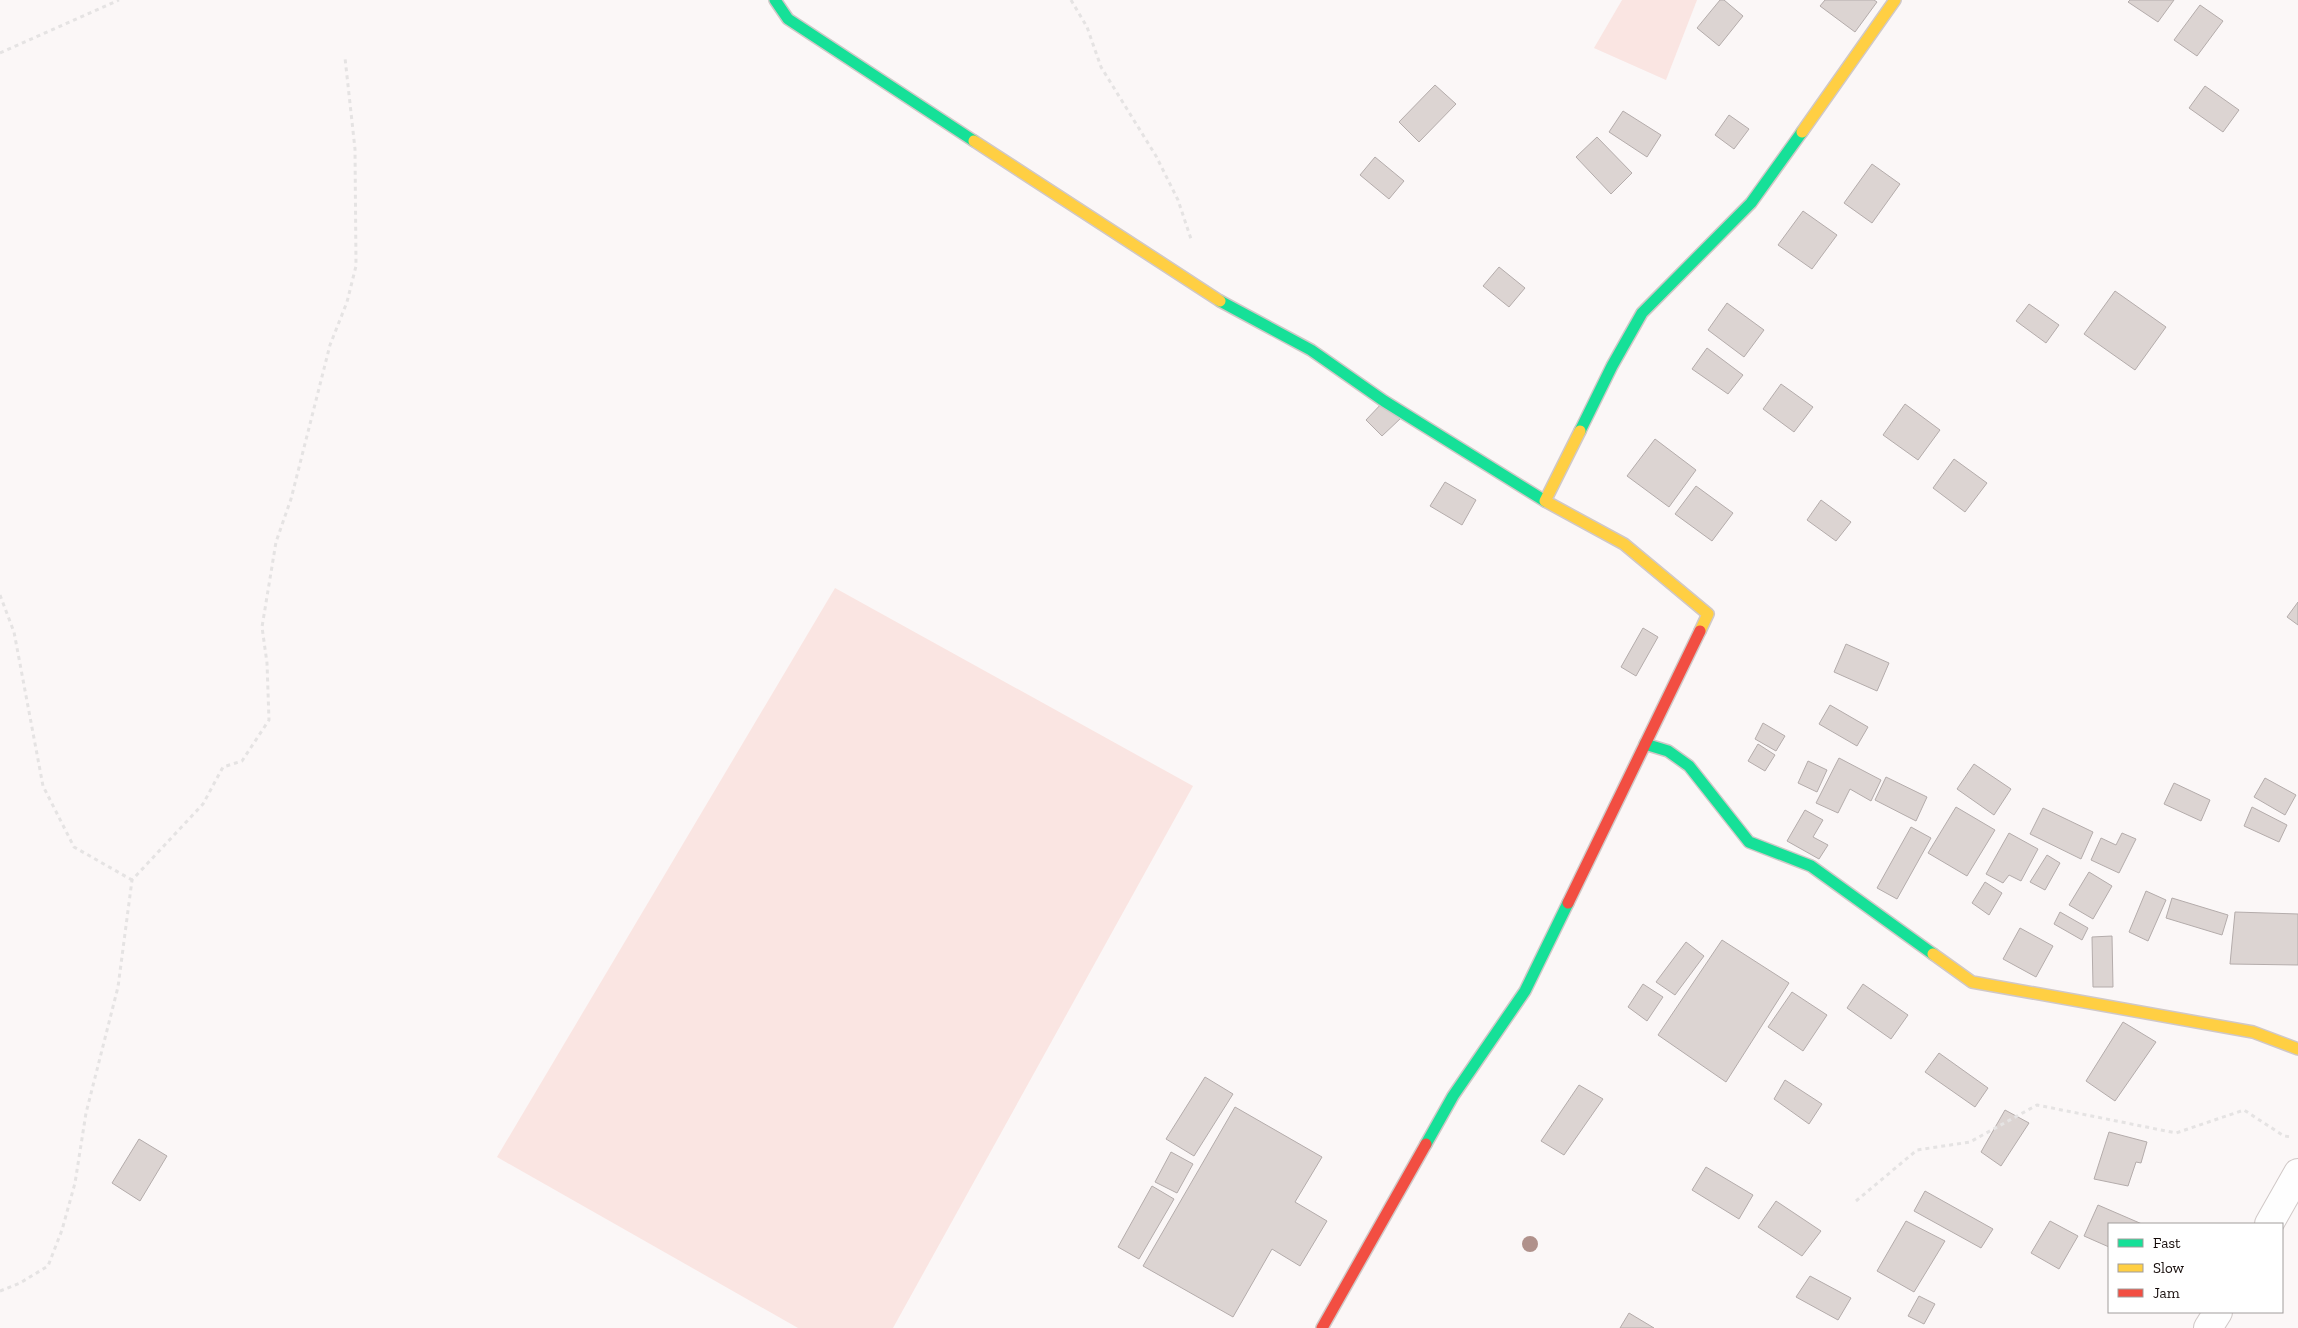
<svg xmlns="http://www.w3.org/2000/svg" width="2298" height="1328" viewBox="0 0 2298 1328" font-family="'Zilla Slab',serif">
	<style>
		.green { fill: #fae5e2 }
		.building { fill: #dcd4d2; stroke: #b4acab }
		.lines { fill: none; stroke-linecap: round; stroke-linejoin: round }
		.street-casing { stroke: #d0c8c7; stroke-width: 30 }
		.fast-casing { stroke: #d0c8c7; stroke-width: 14 }
		.slow-casing { stroke: #d0c8c7; stroke-width: 14 }
		.jam-casing { stroke: #d0c8c7; stroke-width: 14 }
		.path { stroke: #e5e3e3; stroke-width: 3; stroke-dasharray: 4 4; stroke-linecap: butt }
		.street { stroke: #fefefe; stroke-width: 28 }
		.fast { stroke: #16e098; stroke-width: 11 }
		.slow { stroke: #ffcf43; stroke-width: 11 }
		.jam { stroke: #f24e42; stroke-width: 11 }
		.tree { fill: #b0918b }
	</style>
	<rect width="100%" height="100%" fill="#fbf7f7"/>
	<g class="green">
		<polygon points="1622,0 1697,0 1666,80 1594,48"/>
		<polygon points="835,588 1193,786 893,1328 798,1328 497,1157"/>
	</g>
	<g class="building">
		<polygon points="1720,0 1724,0 1743,16 1719,46 1697,28"/>
		<polygon points="1825,0 1874,0 1877,2 1855,32 1820,6"/>
		<polygon points="2130,0 2174,0 2158,22 2128,2"/>
		<polygon points="2200,5 2223,21 2197,56 2174,40"/>
		<polygon points="1435,85 1456,104 1419,142 1399,122"/>
		<polygon points="2205,86 2239,110 2223,132 2189,108"/>
		<polygon points="1623,111 1661,135 1647,157 1609,132"/>
		<polygon points="1729,115 1749,129 1734,149 1715,135"/>
		<polygon points="1597,137 1632,173 1611,194 1576,157"/>
		<polygon points="1375,157 1404,181 1389,199 1360,175"/>
		<polygon points="1872,164 1900,184 1872,223 1844,203"/>
		<polygon points="1803,211 1837,235 1812,269 1778,245"/>
		<polygon points="1499,267 1525,288 1509,307 1483,286"/>
		<polygon points="2115,291 2166,327 2135,370 2084,334"/>
		<polygon points="1727,303 1764,330 1744,357 1708,330"/>
		<polygon points="2029,304 2059,325 2046,343 2016,321"/>
		<polygon points="1707,348 1743,375 1728,394 1692,369"/>
		<polygon points="1781,384 1813,407 1794,432 1763,409"/>
		<polygon points="1384,401 1401,418 1382,436 1366,420"/>
		<polygon points="1905,404 1940,430 1918,460 1883,435"/>
		<polygon points="1655,439 1696,470 1669,507 1627,476"/>
		<polygon points="1954,459 1987,483 1965,512 1933,488"/>
		<polygon points="1445,482 1476,500 1462,525 1430,506"/>
		<polygon points="1696,486 1733,513 1712,541 1675,514"/>
		<polygon points="1821,500 1851,522 1836,541 1807,520"/>
		<polygon points="2298,602 2298,625 2287,617"/>
		<polygon points="1643,628 1658,637 1636,676 1621,667"/>
		<polygon points="1846,644 1889,663 1877,691 1834,672"/>
		<polygon points="1830,705 1868,727 1857,746 1819,724"/>
		<polygon points="1763,723 1785,736 1776,751 1755,739"/>
		<polygon points="1758,744 1775,755 1765,771 1748,761"/>
		<polygon points="1839,758 1881,780 1871,801 1850,789 1838,813 1816,803"/>
		<polygon points="1808,761 1827,770 1817,792 1798,783"/>
		<polygon points="1974,764 2011,789 1994,815 1957,789"/>
		<polygon points="1886,777 1927,797 1916,821 1875,800"/>
		<polygon points="2265,778 2296,795 2285,815 2254,797"/>
		<polygon points="2174,783 2210,800 2201,821 2164,804"/>
		<polygon points="1956,807 1995,830 1967,876 1928,853"/>
		<polygon points="2252,807 2287,825 2279,842 2244,826"/>
		<polygon points="2043,808 2093,832 2081,859 2030,834"/>
		<polygon points="1805,810 1823,820 1813,837 1828,845 1819,859 1787,841"/>
		<polygon points="1911,827 1931,838 1897,899 1877,888"/>
		<polygon points="2009,833 2038,849 2021,881 2009,875 2003,883 1986,874"/>
		<polygon points="2122,833 2136,839 2119,873 2091,860 2101,838 2116,845"/>
		<polygon points="2047,855 2060,863 2045,890 2030,882"/>
		<polygon points="2089,872 2112,886 2093,919 2069,905"/>
		<polygon points="1985,882 2002,893 1989,915 1972,903"/>
		<polygon points="2146,891 2166,900 2148,941 2129,932"/>
		<polygon points="2172,898 2228,915 2222,935 2166,918"/>
		<polygon points="2060,912 2088,928 2082,940 2054,924"/>
		<polygon points="2235,912 2298,914 2298,965 2230,964"/>
		<polygon points="2020,928 2053,946 2036,977 2003,959"/>
		<polygon points="2112,936 2113,987 2093,987 2092,937"/>
		<polygon points="1722,940 1789,983 1726,1082 1658,1035"/>
		<polygon points="1686,942 1704,956 1675,995 1656,982"/>
		<polygon points="1643,984 1663,997 1647,1021 1628,1007"/>
		<polygon points="1863,984 1908,1015 1891,1039 1847,1008"/>
		<polygon points="1792,992 1827,1015 1803,1051 1768,1027"/>
		<polygon points="2123,1022 2156,1042 2115,1101 2086,1081"/>
		<polygon points="1939,1053 1988,1088 1975,1107 1925,1072"/>
		<polygon points="1205,1077 1233,1094 1194,1156 1166,1139"/>
		<polygon points="1785,1080 1822,1104 1809,1124 1774,1099"/>
		<polygon points="1579,1085 1603,1099 1564,1155 1541,1141"/>
		<polygon points="1235,1107 1322,1157 1295,1202 1327,1221 1300,1266 1272,1249 1233,1317 1143,1266"/>
		<polygon points="2005,1110 2029,1123 2001,1166 1981,1152"/>
		<polygon points="2109,1132 2147,1142 2141,1163 2136,1162 2128,1186 2094,1179"/>
		<polygon points="139,1139 167,1156 140,1201 112,1183"/>
		<polygon points="1171,1152 1193,1164 1177,1193 1155,1182"/>
		<polygon points="1706,1167 1753,1195 1739,1219 1692,1190"/>
		<polygon points="1152,1186 1174,1199 1139,1259 1118,1247"/>
		<polygon points="1925,1191 1993,1229 1981,1248 1914,1211"/>
		<polygon points="1776,1201 1821,1231 1802,1256 1758,1227"/>
		<polygon points="2098,1205 2142,1224 2109,1224 2109,1247 2084,1236"/>
		<polygon points="1906,1221 1945,1241 1914,1292 1877,1271"/>
		<polygon points="2050,1221 2078,1236 2059,1269 2031,1253"/>
		<polygon points="1810,1276 1851,1298 1838,1320 1796,1297"/>
		<polygon points="1919,1296 1935,1304 1924,1324 1908,1316"/>
		<polygon points="1629,1313 1654,1328 1620,1328"/>
	</g>
	<g class="lines">
		<defs>
			<g id="street">
				<polyline points="2269,1224 2298,1173"/>
				<polyline points="2208,1328 2218,1312"/>
			</g>
			<g id="fast">
				<polyline points="775,0 788,19 974,141"/>
				<polyline points="1220,301 1311,350 1384,401 1545,501"/>
				<polyline points="1580,431 1612,366 1642,313 1751,203 1802,132"/>
				<polyline points="1645,744 1668,751 1689,766 1749,842 1811,866 1933,954"/>
				<polyline points="1426,1144 1453,1096 1525,991 1568,903"/>
			</g>
			<g id="slow">
				<polyline points="1802,132 1895,0"/>
				<polyline points="974,141 1220,301"/>
				<polyline points="1580,431 1545,501 1624,544 1708,614 1700,631"/>
				<polyline points="1933,954 1972,982 2253,1032 2298,1049"/>
			</g>
			<g id="jam">
				<polyline points="1568,903 1700,631"/>
				<polyline points="1322,1328 1426,1144"/>
			</g>
		</defs>
		<use href="#street" class="street-casing"/>
		<use href="#fast" class="fast-casing"/>
		<use href="#slow" class="slow-casing"/>
		<use href="#jam" class="jam-casing"/>
		<g class="path">
			<polyline points="1071,0 1087,27 1101,67 1156,156 1178,200 1191,239"/>
			<polyline points="0,53 119,0"/>
			<polyline points="0,595 14,632 43,786 74,847 132,880"/>
			<polyline points="1856,1201 1917,1150 1970,1142 2037,1105 2176,1133 2244,1110 2284,1136 2292,1137"/>
			<polyline points="0,1291 20,1283 48,1266 62,1230 75,1183 86,1113 118,987 132,880 203,804 223,767 242,761 269,720 267,663 262,627 276,542 291,499 330,345 347,302 356,266 355,149 345,58"/>
		</g>
		<use href="#street" class="street"/>
		<use href="#fast" class="fast"/>
		<use href="#slow" class="slow"/>
		<use href="#jam" class="jam"/>
	</g>
	<circle class="tree" cx="1530" cy="1244" r="8"/>
	<rect x="2108" y="1223" width="175" height="90" fill="#ffffff" stroke="#a19d9c"/>
	<rect x="2118" y="1239" width="25" height="8" fill="#16e098" stroke="#a19d9c"/>
	<text x="2153" y="1248" font-size="15" fill="#140a08">Fast</text>
	<rect x="2118" y="1264" width="25" height="8" fill="#ffcf43" stroke="#a19d9c"/>
	<text x="2153" y="1273" font-size="15" fill="#140a08">Slow</text>
	<rect x="2118" y="1289" width="25" height="8" fill="#f24e42" stroke="#a19d9c"/>
	<text x="2153" y="1298" font-size="15" fill="#140a08">Jam</text>
</svg>
